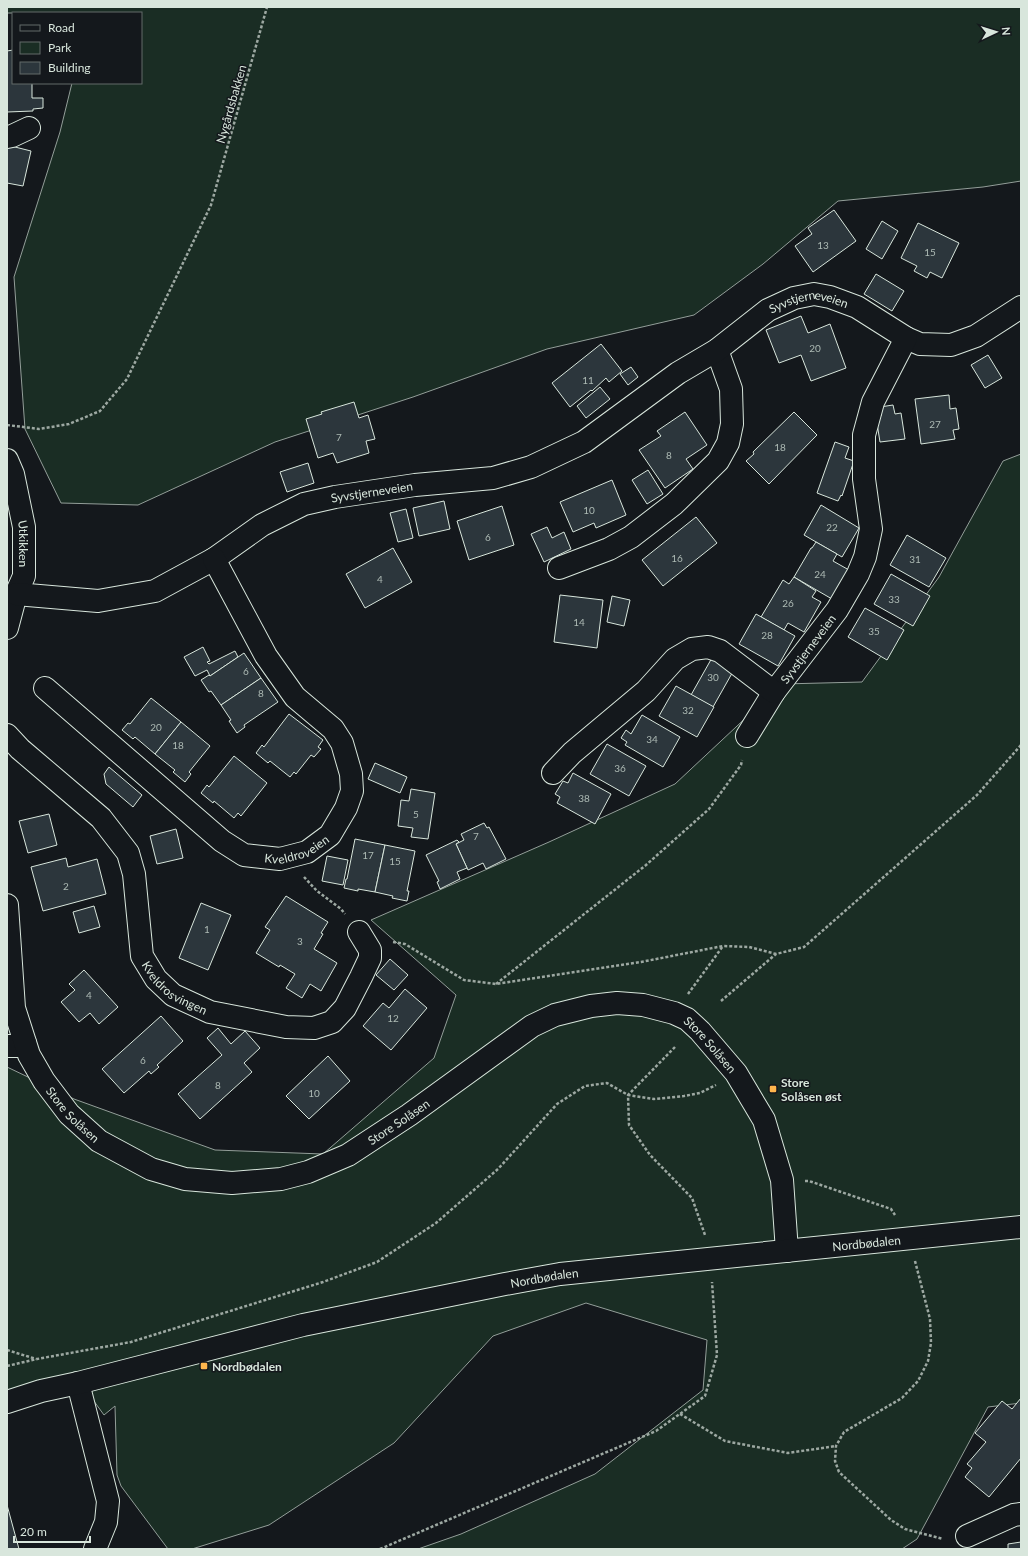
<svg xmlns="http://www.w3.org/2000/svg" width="1028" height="1556" viewBox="0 0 1028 1556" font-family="Lato,sans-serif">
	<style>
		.green { fill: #1a2d24; stroke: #939e99 }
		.building { fill: #2c363c; stroke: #d8e6dc }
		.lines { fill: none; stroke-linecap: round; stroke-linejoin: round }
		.minor-casing { stroke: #d8e6dc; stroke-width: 24 }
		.tertiary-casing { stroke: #d8e6dc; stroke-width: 24 }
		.path { stroke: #9da8a2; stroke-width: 2.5; stroke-dasharray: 3 2; stroke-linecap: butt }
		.minor { stroke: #14181c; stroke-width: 22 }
		.tertiary { stroke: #14181c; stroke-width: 22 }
		.poi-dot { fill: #ffb74d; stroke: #14181c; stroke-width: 1.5 }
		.labels { text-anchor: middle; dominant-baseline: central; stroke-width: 3; stroke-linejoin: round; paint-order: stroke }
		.number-label { font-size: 10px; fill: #adbab4 }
		.street-label { font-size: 12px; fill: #d8e6dc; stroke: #14181c }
		.poi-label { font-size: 12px; font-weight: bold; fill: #d8e6dc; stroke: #14181c; text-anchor: start }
	</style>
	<rect width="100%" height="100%" fill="#14181c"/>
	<g class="green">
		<polygon points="7,7 1021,7 1021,181 983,187 838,201 763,264 694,315 547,349 413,397 275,442 138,505 61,503 25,429 14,277 60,132 72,83 141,83 141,13 7,13"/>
		<polygon points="1021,454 1021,1403 988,1407 917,1539 902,1549 418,1549 461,1534 595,1474 703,1390 707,1340 586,1303 493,1336 394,1443 269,1525 192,1549 168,1549 121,1486 117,1475 115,1406 104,1415 83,1386 7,1394 7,1067 74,1099 215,1150 323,1154 434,1058 456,995 371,920 549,842 675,784 782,684 862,682 939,577 1003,461"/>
	</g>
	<g class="building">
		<polygon points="13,50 13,83 32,83 32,98 43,98 43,108 33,109 33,111 7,112 7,51"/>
		<polygon points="7,145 31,151 23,186 7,183"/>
		<polygon points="834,210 856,241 813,272 795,246 812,234 808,228"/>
		<polygon points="882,221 898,231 882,259 866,249"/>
		<polygon points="918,223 959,243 942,278 930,272 927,278 914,271 917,266 901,258"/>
		<polygon points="876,274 904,291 892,311 864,294"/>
		<polygon points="801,316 808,333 830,324 846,368 811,381 801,355 779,363 766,330"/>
		<polygon points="601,344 622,371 609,382 606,378 592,391 591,390 570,407 552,383"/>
		<polygon points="988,355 1002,378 985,388 971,365"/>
		<polygon points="631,367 638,377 628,385 620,374"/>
		<polygon points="600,387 610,399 586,418 577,406"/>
		<polygon points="949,395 950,409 956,408 959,429 953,430 955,439 921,444 915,399"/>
		<polygon points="354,402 359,418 368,415 375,439 366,441 369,453 337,463 333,453 318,458 306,419 322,414 321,412"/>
		<polygon points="893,405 895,414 901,413 905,439 880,442 876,417 881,416 880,407"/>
		<polygon points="685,412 707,445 686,459 693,469 665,488 639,450 661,436 657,431"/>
		<polygon points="794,412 817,435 769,484 746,461 754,454 753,452"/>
		<polygon points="835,442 849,447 845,458 854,461 842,496 841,495 838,501 817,493"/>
		<polygon points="308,463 314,483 287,492 280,472"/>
		<polygon points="648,470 663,494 647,504 632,480"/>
		<polygon points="612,480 626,515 596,528 594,523 573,532 560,502"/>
		<polygon points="444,501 450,529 419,536 413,508"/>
		<polygon points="821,505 859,528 842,557 804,535"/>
		<polygon points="502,506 514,545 469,560 457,521"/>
		<polygon points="406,509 413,538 398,542 390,513"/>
		<polygon points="696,517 717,543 663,586 642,560"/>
		<polygon points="547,527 552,538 564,532 571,549 544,562 531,534"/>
		<polygon points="907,535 946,558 929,587 890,565"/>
		<polygon points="816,542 837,554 833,561 849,570 832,599 794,577 811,548 812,548"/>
		<polygon points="393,548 412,582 365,608 346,574"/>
		<polygon points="891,574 930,596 913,626 874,604"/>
		<polygon points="794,577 816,591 812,597 821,602 804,632 788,623 784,630 761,617 783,580 789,584"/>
		<polygon points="560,595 603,600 597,648 554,642"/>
		<polygon points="612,596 630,600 624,626 607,622"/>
		<polygon points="865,608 904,630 887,660 848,637"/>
		<polygon points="756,614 795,636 778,666 739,644"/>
		<polygon points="203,647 210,661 207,662 209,664 235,651 238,657 210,676 207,670 195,676 184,657"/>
		<polygon points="244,653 261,678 221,705 211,691 209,692 201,680 209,675 210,676"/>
		<polygon points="713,656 735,668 713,707 691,695"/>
		<polygon points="261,678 278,702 244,725 245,727 237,733 229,721 231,720 221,705"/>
		<polygon points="676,686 714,707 697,737 659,716"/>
		<polygon points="151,698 181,722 155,754 135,737 133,739 122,730 128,723 130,724"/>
		<polygon points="289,714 323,740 318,747 321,749 314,757 311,755 296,774 294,772 290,777 270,761 268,763 256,753 262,745 264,747"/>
		<polygon points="642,715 680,737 663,767 625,745 627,742 621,738 626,730 631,734"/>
		<polygon points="181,722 210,746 189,772 191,774 185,782 173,772 175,770 155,754"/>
		<polygon points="607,744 646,766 629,796 590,774"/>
		<polygon points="234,756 267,783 241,816 238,813 234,818 214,801 213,803 201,793 207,785 209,787"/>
		<polygon points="375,763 407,777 400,793 368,779"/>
		<polygon points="109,767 142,795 133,807 106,784 104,774"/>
		<polygon points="573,773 611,794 595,824 557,803 560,797 555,794 563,781 568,783"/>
		<polygon points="411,789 435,793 428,839 411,837 413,828 398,826 401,800 409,801"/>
		<polygon points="49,814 57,845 28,853 19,821"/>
		<polygon points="484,823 487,828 489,827 506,859 486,869 483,863 468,870 456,844 464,840 461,834"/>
		<polygon points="176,829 183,858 157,864 150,836"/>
		<polygon points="355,839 385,845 375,892 358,889 358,891 344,888 346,879 347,879"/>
		<polygon points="457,840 459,842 456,844 467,868 457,872 460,879 440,889 437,882 439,881 426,855"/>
		<polygon points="385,845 415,851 407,891 409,891 407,901 392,898 393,896 375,892"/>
		<polygon points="327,856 348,860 343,885 322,881"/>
		<polygon points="66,858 68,867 97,859 106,894 43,911 31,867"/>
		<polygon points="286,896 328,922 321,933 323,934 314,949 337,963 321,991 310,984 302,998 286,988 295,974 280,965 279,967 256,953 270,930 265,927"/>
		<polygon points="201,903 231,915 208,970 179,958"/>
		<polygon points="94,906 100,927 79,933 73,912"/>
		<polygon points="390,959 408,975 394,990 376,975"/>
		<polygon points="84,970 118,1007 99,1024 90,1013 79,1022 61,1002 75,990 69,984"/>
		<polygon points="405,989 427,1008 391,1050 363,1026 383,1003 389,1008"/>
		<polygon points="161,1016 183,1041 157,1065 159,1067 151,1074 149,1071 124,1093 102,1069"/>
		<polygon points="218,1028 231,1044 245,1031 260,1048 244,1063 252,1072 200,1119 178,1094 222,1055 207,1038"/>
		<polygon points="328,1056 350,1081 309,1119 286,1096"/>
		<polygon points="1021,1398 1021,1458 989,1497 965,1477 972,1468 967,1464 986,1442 975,1433 1002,1401 1012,1409"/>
		<polygon points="7,1505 19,1549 7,1549"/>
		<polygon points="1021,1542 1021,1549 1008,1549 1008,1544"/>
	</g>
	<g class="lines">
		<defs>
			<g id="minor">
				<polyline points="7,137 12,136 29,128"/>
				<polyline points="906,338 920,344 951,345 976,336 1021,307"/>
				<path id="s1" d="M7,460l6,14 11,53v49l-8,18 -9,34"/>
				<polyline points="559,568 609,549 631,537 674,504 718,461 728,443 732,424 731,389 717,350"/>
				<path id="s2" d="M16,594l82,7 57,-10 59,-32 48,-34 42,-21 31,-7 80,-12 78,-7 38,-11 53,-25 94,-69 39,-23 51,-40 26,-12 20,-4 16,3 27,10 49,31 -33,64 -9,33v44l7,50 -6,28 -7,17 -21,36 -63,82 -27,44"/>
				<path id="s3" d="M45,688l177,153 22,14 36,4 27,-7 23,-17 16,-27 6,-17 -1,-17 -9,-31 -9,-14 -38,-32 -29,-41 -52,-97"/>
				<path id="s4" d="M7,735l13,14 81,69 27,35 6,21 8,82 14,23 17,16 37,17 76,15 28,1 18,-6 13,-14 16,-31 9,-19v-8l-11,-18"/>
				<polyline points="553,773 572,753 646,691 675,659 692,649 708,647 720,651 774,692"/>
				<polyline points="7,1046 16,1046 25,1043"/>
				<polyline points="78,1383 108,1501 106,1522 95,1549"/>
				<polyline points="967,1536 1014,1515 1021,1514"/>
			</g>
			<g id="tertiary">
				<path id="s5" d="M7,905l7,103 15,47 15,26 25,33 30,27 52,28 34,10 47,4 49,-4 27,-7 40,-17 61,-40 123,-89 23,-11 36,-9 26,-3 26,2 31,8 13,6 13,12 36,42 28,47 18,60 5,71"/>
				<path id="s6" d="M7,1402l34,-11 37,-8 225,-58 202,-41 55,-10 461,-47"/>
			</g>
		</defs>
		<use href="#minor" class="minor-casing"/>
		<use href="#tertiary" class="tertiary-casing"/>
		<g class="path">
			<polyline points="7,425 39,429 69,424 100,411 127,379 211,205 267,7"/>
			<polyline points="304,877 317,891 341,909 345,914"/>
			<polyline points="393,942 405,944 464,980 496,984 641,962 723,946 749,947 776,954"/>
			<polyline points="496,984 646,865 709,809 741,765 742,760"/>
			<polyline points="688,994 723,946"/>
			<polyline points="721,1001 776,954 804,947 977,795 1021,745"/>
			<polyline points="675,1047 628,1095 629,1125 650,1155 692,1198 705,1235"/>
			<polyline points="805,1181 809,1181 891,1209 895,1215"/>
			<polyline points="915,1261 930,1319 931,1343 928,1361 918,1381 902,1398 844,1432 836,1446 835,1461 839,1472 891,1520 905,1529 943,1539"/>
			<polyline points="7,1350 36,1359"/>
			<polyline points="7,1366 37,1359 131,1342 323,1282 377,1262 436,1223 498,1169 557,1104 585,1086 607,1083 628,1095 654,1099 684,1096 700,1093 716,1085"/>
			<polyline points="680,1414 725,1441 788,1453 836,1446"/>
			<polyline points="380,1549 656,1431 705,1396 717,1355 712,1282"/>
		</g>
		<use href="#minor" class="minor"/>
		<use href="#tertiary" class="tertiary"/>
	</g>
	<g class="poi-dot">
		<rect x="769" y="1085" width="8" height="8" rx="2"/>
		<rect x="200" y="1362" width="8" height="8" rx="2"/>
	</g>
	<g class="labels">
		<g class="number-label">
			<text x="823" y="245">13</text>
			<text x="930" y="252">15</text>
			<text x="815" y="348">20</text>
			<text x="588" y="380">11</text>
			<text x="935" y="424">27</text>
			<text x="339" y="437">7</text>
			<text x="780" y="447">18</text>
			<text x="669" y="455">8</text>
			<text x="589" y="510">10</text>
			<text x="832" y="527">22</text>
			<text x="488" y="537">6</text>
			<text x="677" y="558">16</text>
			<text x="915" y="559">31</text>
			<text x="820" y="574">24</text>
			<text x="380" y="579">4</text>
			<text x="894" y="599">33</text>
			<text x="788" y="603">26</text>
			<text x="579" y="622">14</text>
			<text x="874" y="631">35</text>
			<text x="767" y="635">28</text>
			<text x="246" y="671">6</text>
			<text x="713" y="677">30</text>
			<text x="261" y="693">8</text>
			<text x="688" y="710">32</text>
			<text x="156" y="727">20</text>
			<text x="652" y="739">34</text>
			<text x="178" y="745">18</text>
			<text x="620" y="768">36</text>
			<text x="584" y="798">38</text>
			<text x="416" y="814">5</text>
			<text x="476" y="836">7</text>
			<text x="368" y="855">17</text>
			<text x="395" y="861">15</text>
			<text x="66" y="886">2</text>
			<text x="207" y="929">1</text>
			<text x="300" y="941">3</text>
			<text x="89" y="995">4</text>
			<text x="393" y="1018">12</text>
			<text x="143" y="1060">6</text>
			<text x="218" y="1085">8</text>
			<text x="314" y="1093">10</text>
		</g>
		<g class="street-label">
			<text transform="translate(231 104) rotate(-74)">Nygårdsbakken</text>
			<text stroke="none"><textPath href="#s2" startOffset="872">Syvstjerneveien</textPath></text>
			<text stroke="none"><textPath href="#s2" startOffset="382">Syvstjerneveien</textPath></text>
			<text stroke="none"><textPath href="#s1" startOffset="86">Utkikken</textPath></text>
			<text transform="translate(808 649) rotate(-53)">Syvstjerneveien</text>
			<text stroke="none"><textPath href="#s3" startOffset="315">Kveldroveien</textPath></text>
			<text stroke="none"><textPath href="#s4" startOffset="321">Kveldrosvingen</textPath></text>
			<text stroke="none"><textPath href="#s5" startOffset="947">Store Solåsen</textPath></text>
			<text stroke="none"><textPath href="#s5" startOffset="227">Store Solåsen</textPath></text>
			<text stroke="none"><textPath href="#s5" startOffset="587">Store Solåsen</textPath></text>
			<text stroke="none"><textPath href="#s6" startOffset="876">Nordbødalen</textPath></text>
			<text stroke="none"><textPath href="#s6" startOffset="552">Nordbødalen</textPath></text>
		</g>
		<g class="poi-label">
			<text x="781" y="1082">Store<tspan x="781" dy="14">Solåsen øst</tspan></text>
			<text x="212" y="1366">Nordbødalen</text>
		</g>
	</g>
	<rect width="1028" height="1556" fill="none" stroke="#d8e6dc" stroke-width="16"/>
	<rect x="12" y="12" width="130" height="72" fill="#14181c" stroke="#626a69"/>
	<rect x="20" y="25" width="20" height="6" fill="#14181c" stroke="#626a69"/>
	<text x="48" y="32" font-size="12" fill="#d8e6dc">Road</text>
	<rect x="20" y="42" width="20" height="12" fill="#1a2d24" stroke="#626a69"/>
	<text x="48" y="52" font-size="12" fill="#d8e6dc">Park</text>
	<rect x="20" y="62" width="20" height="12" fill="#2c363c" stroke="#626a69"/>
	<text x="48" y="72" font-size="12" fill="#d8e6dc">Building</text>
	<g transform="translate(996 32) rotate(86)" stroke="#14181c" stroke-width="3" paint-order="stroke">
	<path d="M0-3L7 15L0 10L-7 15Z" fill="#d8e6dc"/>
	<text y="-6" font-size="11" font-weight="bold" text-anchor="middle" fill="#d8e6dc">N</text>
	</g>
	<path d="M14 1536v6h76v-6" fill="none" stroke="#d8e6dc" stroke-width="2"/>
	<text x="20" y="1536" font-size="12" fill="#d8e6dc" stroke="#14181c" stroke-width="3" paint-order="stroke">20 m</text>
</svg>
